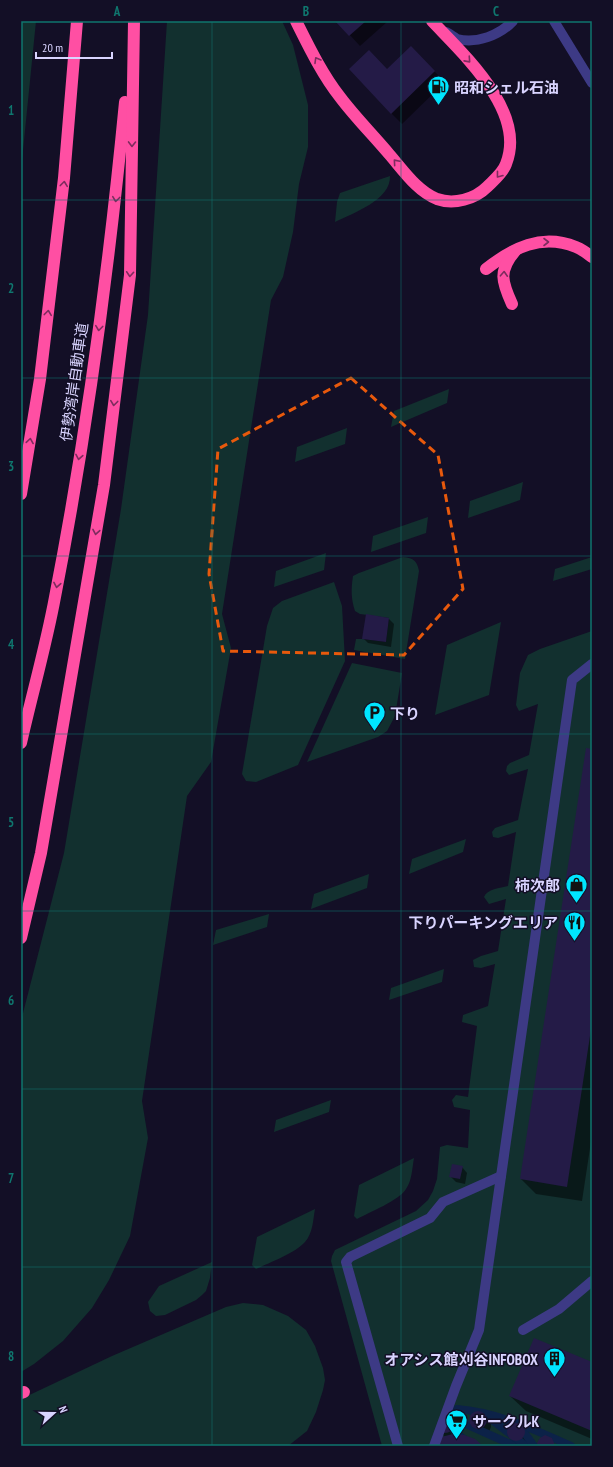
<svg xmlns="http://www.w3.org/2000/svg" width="613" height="1467" viewBox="0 0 613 1467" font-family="'PT Sans Narrow','Noto Sans JP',sans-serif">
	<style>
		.green { fill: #12302f }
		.shadow { fill: #0007 }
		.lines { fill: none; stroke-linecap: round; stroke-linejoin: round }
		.stream { stroke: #0c2248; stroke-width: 8 }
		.building { fill: #241b47 }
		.service { stroke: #3d3a85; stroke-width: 10 }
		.pedestrian { stroke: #3d3a85; stroke-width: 10 }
		.tertiary { stroke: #3d3a85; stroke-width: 10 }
		.motorway { stroke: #ff4fa3; stroke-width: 12 }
		.oneway { stroke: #7d2c5e }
		.marked { fill: none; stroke: #e8590c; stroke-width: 3; stroke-dasharray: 8 5; stroke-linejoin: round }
		.grid { fill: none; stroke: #0f766e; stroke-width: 1; stroke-opacity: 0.55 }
		.labels { text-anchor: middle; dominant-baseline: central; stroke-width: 3; stroke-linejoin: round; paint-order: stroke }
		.poi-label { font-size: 15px; font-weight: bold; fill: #d9d4ff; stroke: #130f26; text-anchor: start }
		.street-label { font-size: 15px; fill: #d9d4ff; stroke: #130f26 }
		.neatline { fill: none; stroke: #0f766e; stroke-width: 1.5 }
		.grid-label { font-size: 13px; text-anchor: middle; font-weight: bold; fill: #0f766e }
	</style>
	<rect width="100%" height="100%" fill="#130f26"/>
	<g class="green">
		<polygon points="21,21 36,21 21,170"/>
		<polygon points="167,21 282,21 293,45 308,105 308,147 299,184 293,232 283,277 271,300 222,614 231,648 211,762 187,796 142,1101 148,1138 130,1236 109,1280 92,1308 63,1341 34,1364 21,1372 21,1021 64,853 121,509 148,315"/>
		<path d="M390,176c1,24 -37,37 -55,46l2,-20 3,-9z"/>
		<polygon points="449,389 447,403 391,427 394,411"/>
		<polygon points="347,428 345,444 295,462 297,447"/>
		<polygon points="523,482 520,500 468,518 470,501"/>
		<polygon points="428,517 426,533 371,552 373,536"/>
		<polygon points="326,553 324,570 274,587 276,571"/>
		<path d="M403,557c11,1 14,4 16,14l-14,88 -51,-9 2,-11h6l24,3 3,-24 -29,-4 -5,-3c-4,-12 -4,-22 -2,-35l6,-3z"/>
		<polygon points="592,557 592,569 553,581 555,569"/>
		<polygon points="334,582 342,606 345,661 298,765 256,782 246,781 242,774 267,626 273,608 282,601"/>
		<polygon points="501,622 489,695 435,715 447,645"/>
		<path d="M592,631v815h-210l-51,-185 1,-5 3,-6 81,-39 12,-11 5,-9 4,-12 3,-32 7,-2 21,3 2,-38 -16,-3 -2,-7 4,-5 12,2 9,-71 -15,-4 1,-7 25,-9 7,-42 -14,4 -7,-1 -1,-7 8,-4 17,-5 8,-52 -17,5 -5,-7c3,-8 16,-9 24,-11l8,-54 -18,6 -5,-1 -1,-5 3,-4 23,-8 10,-51 -19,6 -3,-4 1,-5 3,-3 19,-8 9,-51 -19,7 -3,-6 4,-32 8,-18 12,-6z"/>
		<polygon points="352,663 402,673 395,716 387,731 378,737 307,762"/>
		<polygon points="466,839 463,852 409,874 412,859"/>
		<polygon points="369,874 367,888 311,909 314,894"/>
		<polygon points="269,914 267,927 213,945 216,930"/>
		<polygon points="444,969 442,982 389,1000 391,988"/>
		<polygon points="331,1100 329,1112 274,1132 276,1120"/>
		<path d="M414,1158c-2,11 -2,22 -8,31 -6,11 -38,24 -49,30l-3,-3 5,-31z"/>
		<path d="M315,1209c-2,11 -2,24 -10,33 -10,11 -34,20 -49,27l-4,-4 5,-28z"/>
		<polygon points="212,1262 210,1278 206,1291 202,1295 196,1300 165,1315 156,1316 150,1311 148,1302 159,1286"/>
		<polygon points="243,1303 263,1305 288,1316 306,1330 315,1346 323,1368 325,1380 323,1390 316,1412 307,1431 288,1446 21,1446 21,1399 112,1356 226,1307"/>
	</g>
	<g class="shadow">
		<polygon points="337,21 386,21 387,22 360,46"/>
		<polygon points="411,48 445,82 402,124 391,113 387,70"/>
		<polygon points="367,615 389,619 394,624 391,647 368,643 363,638"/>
		<polygon points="592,750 592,1135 582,1201 536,1194 521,1179"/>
		<polygon points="462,1167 467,1173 465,1184 456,1182 450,1176"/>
		<polygon points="592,1363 592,1439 526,1411 510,1396"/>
		<polygon points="479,1412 491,1423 491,1427 489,1432 481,1433 471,1425 470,1420 472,1415"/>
		<polygon points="444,1417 451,1420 456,1425 458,1431 457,1435 481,1446 445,1437 439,1430"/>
		<polygon points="515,1425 520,1426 529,1438 526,1444 522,1446 517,1444 511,1439 508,1432 510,1427"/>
	</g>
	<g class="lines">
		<g class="stream">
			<polyline points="448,1416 515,1446"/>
			<polyline points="488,1417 526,1446"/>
			<polyline points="518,1424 534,1446"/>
			<path d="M473,1446l-16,-12 -7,-8 -2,-10 9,-7c40,3 78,21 114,37"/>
		</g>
	</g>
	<g class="building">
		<polygon points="335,21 366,21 349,36"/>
		<polygon points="411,46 435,71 391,114 349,69 369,50 387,69"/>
		<polygon points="366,614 389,618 386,642 362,639"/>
		<polygon points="586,748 592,749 592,1023 567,1187 520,1179"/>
		<polygon points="452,1164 463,1166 460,1179 449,1177"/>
		<polygon points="534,1338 592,1362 592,1431 509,1396"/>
		<circle cx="478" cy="1420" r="9"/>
		<circle cx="445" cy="1425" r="8"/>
		<circle cx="516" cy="1432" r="9"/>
		<polygon points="453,1434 464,1435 475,1439 483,1446 429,1446 441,1437"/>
		<polygon points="545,1435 552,1438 554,1443 554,1446 538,1446 537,1443 540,1438"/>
	</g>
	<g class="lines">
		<path class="service" d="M446,32c4,2 8,5 11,7 20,5 43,-4 56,-18"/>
		<g class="pedestrian">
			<polyline points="523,1330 559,1309 592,1281"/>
			<polyline points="398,1446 346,1262 350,1257 430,1218 443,1202 501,1176"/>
			<polyline points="434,1446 456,1386 479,1330 572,680 592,664"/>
		</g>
		<polyline class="tertiary" points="554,21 592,83"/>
		<g class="motorway">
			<path d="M296,21c13,26 26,53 44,76 15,20 33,38 49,57 14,16 28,37 48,45 17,6 38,0 50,-12 7,-7 16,-14 19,-23 21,-52 -42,-109 -74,-143"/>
			<path d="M486,269c27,-21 55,-36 90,-22 5,2 11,6 16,10"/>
			<path d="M512,304c-10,-22 -14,-33 3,-53"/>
			<polyline points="21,494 40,379 64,178 77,21"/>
			<path d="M21,743c11,-49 25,-97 34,-146 32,-164 54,-329 70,-495"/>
			<polyline points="21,938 41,853 104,485 130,275 134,21"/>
			<polyline points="21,1393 24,1392"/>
		</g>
	</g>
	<defs><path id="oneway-chevron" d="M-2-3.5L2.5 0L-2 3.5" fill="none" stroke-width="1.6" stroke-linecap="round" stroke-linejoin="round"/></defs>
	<g class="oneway">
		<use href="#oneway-chevron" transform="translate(317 60) rotate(-120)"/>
		<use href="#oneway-chevron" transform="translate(468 60) rotate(48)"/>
		<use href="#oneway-chevron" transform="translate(132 144) rotate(91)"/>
		<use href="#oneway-chevron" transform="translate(396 162) rotate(-131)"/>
		<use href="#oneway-chevron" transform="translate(499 175) rotate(128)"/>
		<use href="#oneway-chevron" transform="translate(64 184) rotate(-83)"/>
		<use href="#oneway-chevron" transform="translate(116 199) rotate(97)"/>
		<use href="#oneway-chevron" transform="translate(546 242)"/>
		<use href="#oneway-chevron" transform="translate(130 274) rotate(94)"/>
		<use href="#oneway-chevron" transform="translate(504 274) rotate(-87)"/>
		<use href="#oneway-chevron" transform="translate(48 313) rotate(-83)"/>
		<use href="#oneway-chevron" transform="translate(99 328) rotate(97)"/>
		<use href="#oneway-chevron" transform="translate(114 403) rotate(97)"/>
		<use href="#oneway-chevron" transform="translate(30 441) rotate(-81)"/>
		<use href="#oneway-chevron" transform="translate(79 457) rotate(100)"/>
		<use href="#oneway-chevron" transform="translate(96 532) rotate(100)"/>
		<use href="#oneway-chevron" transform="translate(57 585) rotate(100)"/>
	</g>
	<path class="marked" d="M351,378l87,77 25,134 -59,66 -181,-4 -14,-77 9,-125z"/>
	<path class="grid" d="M212,21v1425M401,21v1425M21,200h571M21,378h571M21,556h571M21,734h571M21,911h571M21,1089h571M21,1267h571"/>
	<defs>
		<symbol id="fuel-pin" viewBox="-11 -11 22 30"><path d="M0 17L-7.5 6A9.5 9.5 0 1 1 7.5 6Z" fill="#00e5ff" stroke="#130f26"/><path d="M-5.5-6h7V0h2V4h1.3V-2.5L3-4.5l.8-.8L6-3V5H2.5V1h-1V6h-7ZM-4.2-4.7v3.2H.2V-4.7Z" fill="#111"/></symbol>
		<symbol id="parking-pin" viewBox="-11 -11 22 30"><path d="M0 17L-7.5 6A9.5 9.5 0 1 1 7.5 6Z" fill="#00e5ff" stroke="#130f26"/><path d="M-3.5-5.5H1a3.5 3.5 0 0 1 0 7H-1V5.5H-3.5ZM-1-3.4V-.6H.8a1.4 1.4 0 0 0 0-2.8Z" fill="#111"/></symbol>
		<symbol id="shop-pin" viewBox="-11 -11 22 30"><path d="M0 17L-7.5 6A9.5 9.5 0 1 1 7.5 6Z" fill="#00e5ff" stroke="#130f26"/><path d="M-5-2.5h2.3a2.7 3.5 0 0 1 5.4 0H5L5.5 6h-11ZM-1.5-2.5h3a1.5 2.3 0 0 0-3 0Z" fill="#111"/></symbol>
		<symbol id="restaurant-pin" viewBox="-11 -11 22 30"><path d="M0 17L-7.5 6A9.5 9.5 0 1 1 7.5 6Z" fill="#00e5ff" stroke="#130f26"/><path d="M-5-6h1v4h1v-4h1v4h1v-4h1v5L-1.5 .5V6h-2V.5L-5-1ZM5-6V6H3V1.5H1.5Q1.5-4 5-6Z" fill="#111"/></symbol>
		<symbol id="building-pin" viewBox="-11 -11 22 30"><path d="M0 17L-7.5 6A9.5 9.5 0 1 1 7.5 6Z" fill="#00e5ff" stroke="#130f26"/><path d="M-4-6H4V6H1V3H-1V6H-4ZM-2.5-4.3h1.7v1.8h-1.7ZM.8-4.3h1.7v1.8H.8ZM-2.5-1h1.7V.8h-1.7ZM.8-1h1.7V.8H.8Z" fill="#111"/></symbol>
		<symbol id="supermarket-pin" viewBox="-11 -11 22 30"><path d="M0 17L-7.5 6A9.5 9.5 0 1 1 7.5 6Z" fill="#00e5ff" stroke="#130f26"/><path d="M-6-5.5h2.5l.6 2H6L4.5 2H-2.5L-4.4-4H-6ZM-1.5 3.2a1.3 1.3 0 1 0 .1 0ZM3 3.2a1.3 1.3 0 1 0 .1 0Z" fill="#111"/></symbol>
	</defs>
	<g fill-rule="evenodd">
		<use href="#fuel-pin" x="426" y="74" width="25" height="34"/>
		<use href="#parking-pin" x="362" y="700" width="25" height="34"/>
		<use href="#shop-pin" x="564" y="872" width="25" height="34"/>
		<use href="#restaurant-pin" x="562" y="910" width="25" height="34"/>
		<use href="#building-pin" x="542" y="1346" width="25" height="34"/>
		<use href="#supermarket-pin" x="444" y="1408" width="25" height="34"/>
	</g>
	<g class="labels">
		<g class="poi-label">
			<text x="454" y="87">昭和シェル石油</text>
			<text x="390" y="713">下り</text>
			<text x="560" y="885" text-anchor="end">柿次郎</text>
			<text x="558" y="922" text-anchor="end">下りパーキングエリア</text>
			<text x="538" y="1359" text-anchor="end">オアシス館刈谷INFOBOX</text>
			<text x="472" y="1421">サークルK</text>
		</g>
		<g class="street-label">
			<text transform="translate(74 382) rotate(-82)">伊勢湾岸自動車道</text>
		</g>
	</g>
	<rect width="613" height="1467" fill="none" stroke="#130f26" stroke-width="44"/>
	<g transform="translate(54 1413) rotate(69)" stroke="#130f26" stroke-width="3" paint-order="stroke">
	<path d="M0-3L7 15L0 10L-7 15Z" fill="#d9d4ff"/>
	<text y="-6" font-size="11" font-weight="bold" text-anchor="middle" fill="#d9d4ff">N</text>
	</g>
	<path d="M36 52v6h76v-6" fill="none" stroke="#d9d4ff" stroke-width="2"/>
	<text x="42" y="52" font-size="12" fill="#d9d4ff" stroke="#130f26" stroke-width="3" paint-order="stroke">20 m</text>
	<rect x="22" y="22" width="569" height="1423" class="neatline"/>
	<g class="grid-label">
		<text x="117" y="16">A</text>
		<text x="306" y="16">B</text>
		<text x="496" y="16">C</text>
		<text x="11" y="115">1</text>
		<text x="11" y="293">2</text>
		<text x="11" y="471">3</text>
		<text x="11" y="649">4</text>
		<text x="11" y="827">5</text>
		<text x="11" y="1005">6</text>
		<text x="11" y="1183">7</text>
		<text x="11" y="1361">8</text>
	</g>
</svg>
